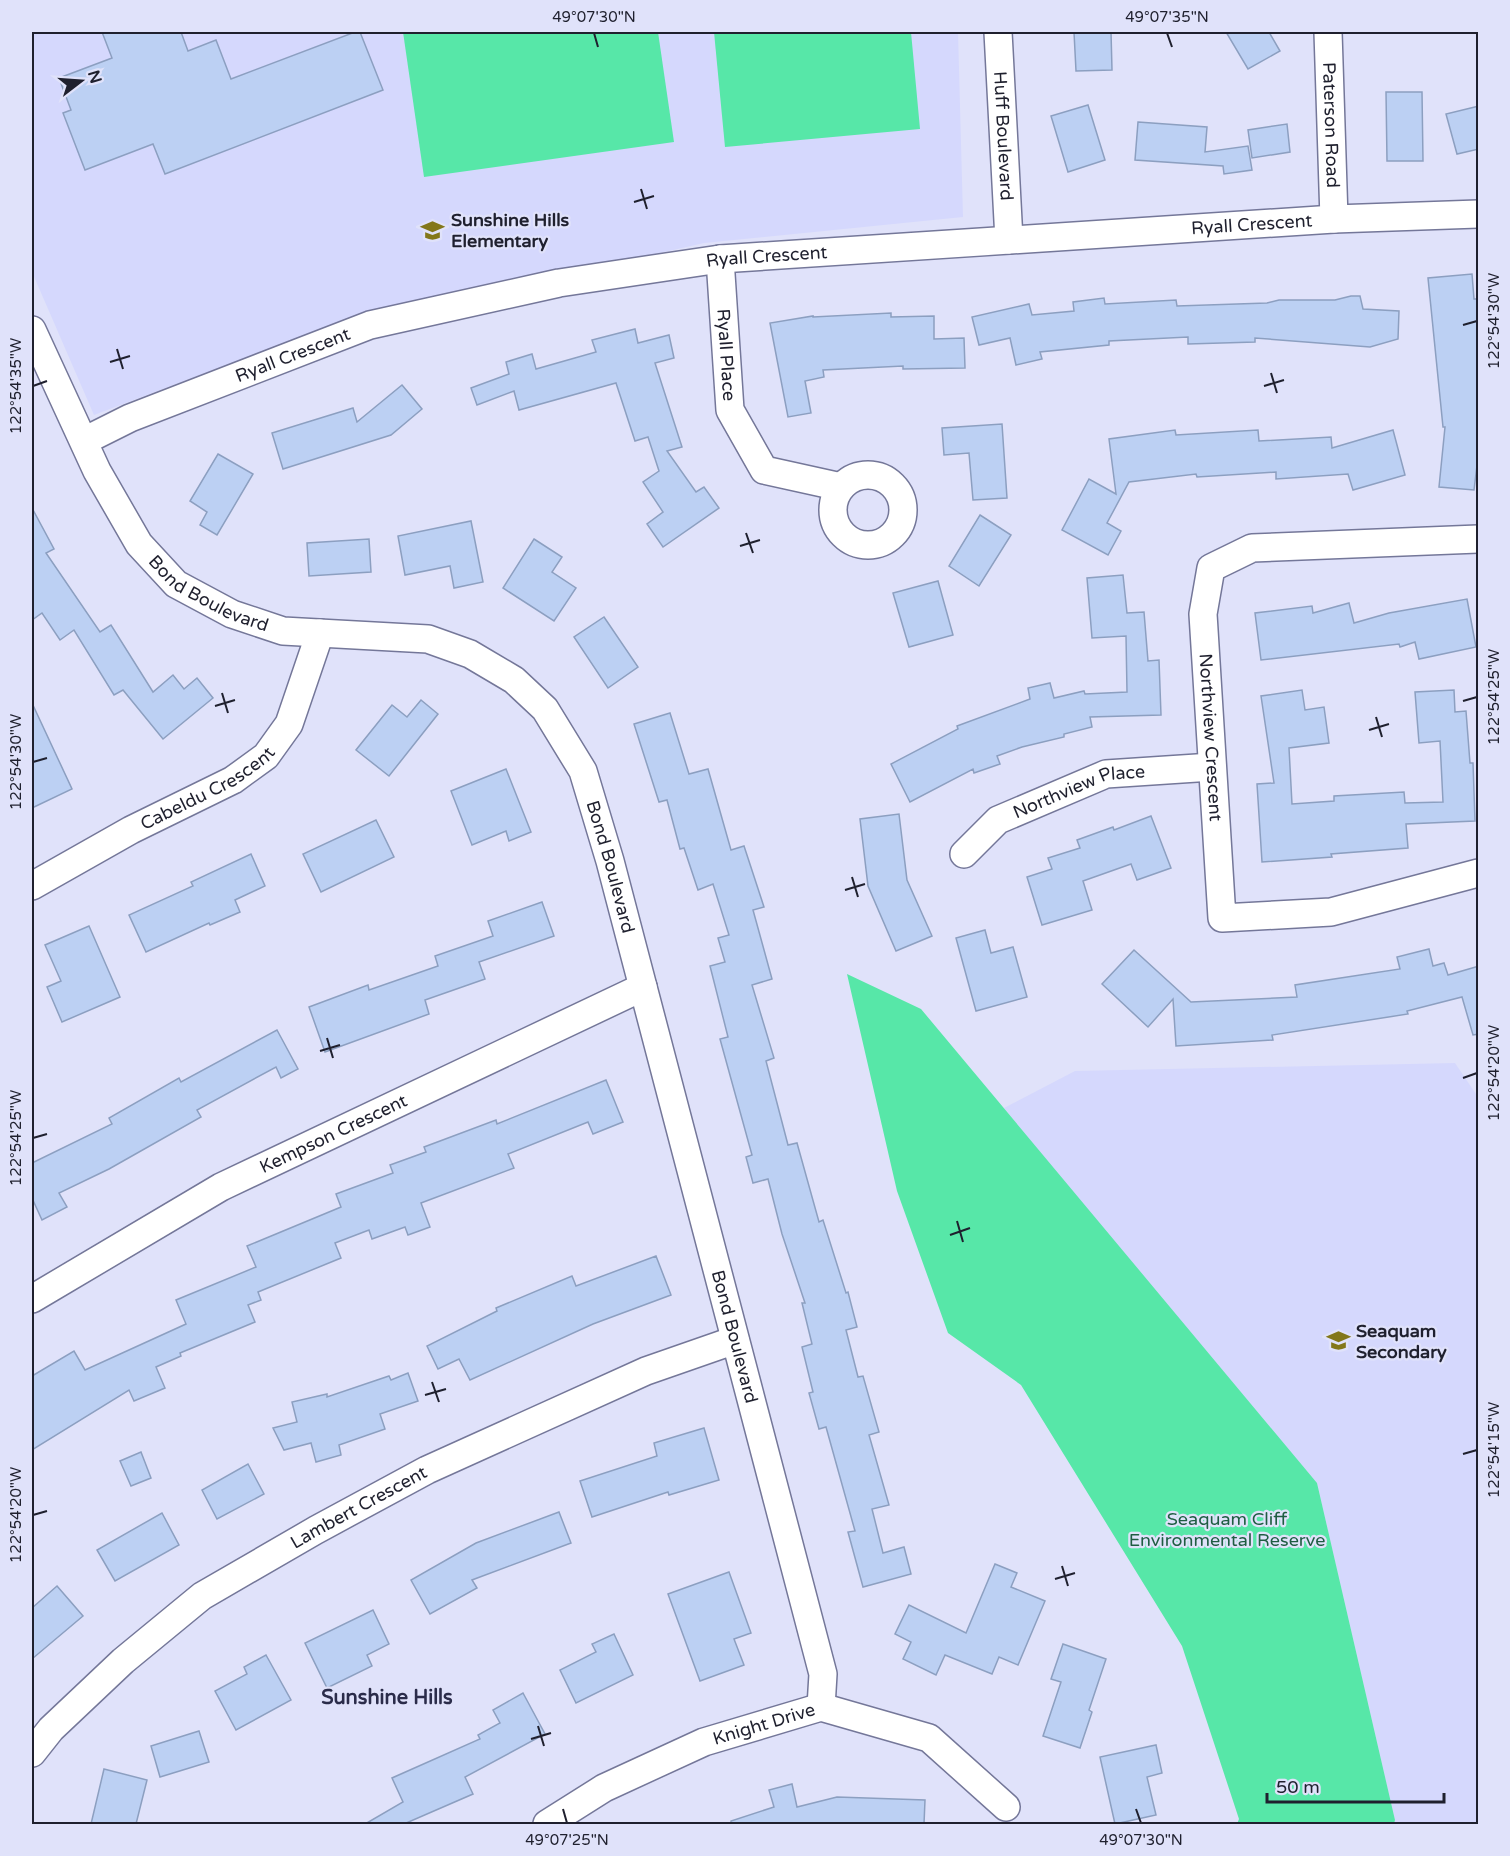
<svg xmlns="http://www.w3.org/2000/svg" width="1510" height="1856" viewBox="0 0 1510 1856" font-family="'Varela Round',sans-serif">
	<style>
		.built { fill: #d5d8fd }
		.green { fill: #57e7a8 }
		.building { fill: #bcd0f3; stroke: #8c9fc0; stroke-width: 1.5 }
		.lines { fill: none; stroke-linecap: round; stroke-linejoin: round }
		.minor-casing { stroke: #747799; stroke-width: 30 }
		.minor { stroke: #fff; stroke-width: 27 }
		.ticks { fill: none; stroke: #1f202e; stroke-width: 2 }
		.labels { text-anchor: middle; dominant-baseline: central; stroke-width: 4.5; stroke-linejoin: round; paint-order: stroke }
		.street-label { font-size: 18px; fill: #1f202e; stroke: #e0e2fa }
		.poi-label { font-size: 18px; font-weight: bold; fill: #1f202e; stroke: #e0e2fa; text-anchor: start }
		.park-label { font-size: 18px; fill: #1e5d42; stroke: #e0e2fa }
		.neighbourhood-label { font-size: 20px; font-weight: bold; fill: #2b2c4a; stroke: #e0e2fa }
		.neatline { fill: none; stroke: #1f202e; stroke-width: 2 }
		.ticks-label { font-size: 15px; text-anchor: middle; fill: #1f202e }
	</style>
	<rect width="100%" height="100%" fill="#e0e2fa"/>
	<g class="built">
		<polygon points="32,32 958,32 963,217 704,243 440,303 221,367 94,415 32,272"/>
		<polygon points="1455,1063 1478,1097 1478,1824 1394,1824 1395,1820 1317,1483 1078,1199 1004,1108 1075,1071"/>
	</g>
	<g class="green">
		<polygon points="403,32 658,32 674,142 424,177"/>
		<polygon points="714,32 911,32 920,129 725,147"/>
		<polygon points="847,974 921,1009 1317,1483 1395,1820 1394,1824 1237,1824 1239,1819 1182,1646 1021,1385 948,1333 897,1191"/>
	</g>
	<g class="building">
		<polygon points="102,32 181,32 188,51 216,40 231,79 355,32 360,32 383,90 165,174 153,144 85,170 63,113 71,110 59,78 112,58"/>
		<polygon points="1074,32 1111,32 1112,70 1076,71"/>
		<polygon points="1226,32 1269,32 1280,51 1248,69"/>
		<polygon points="1386,92 1422,92 1423,161 1387,161"/>
		<polygon points="1088,105 1105,160 1068,172 1051,116"/>
		<polygon points="1479,106 1479,149 1457,154 1446,114"/>
		<polygon points="1138,122 1207,127 1205,152 1248,146 1252,170 1224,174 1223,166 1135,160"/>
		<polygon points="1287,124 1290,152 1252,158 1248,130"/>
		<polygon points="1472,274 1474,299 1479,299 1479,449 1474,490 1439,487 1445,427 1443,427 1428,278"/>
		<polygon points="1351,296 1360,296 1363,309 1399,311 1398,339 1370,347 1255,338 1255,342 1188,344 1188,337 1109,341 1109,345 1040,352 1042,359 1016,365 1010,338 979,345 972,317 1029,304 1032,315 1074,311 1073,302 1104,298 1105,304 1176,300 1177,306 1267,303 1279,300 1335,300"/>
		<polygon points="891,313 891,317 934,316 934,339 964,338 965,368 903,369 903,366 823,370 824,377 805,381 811,413 788,417 770,323 813,316 813,317"/>
		<polygon points="635,329 638,343 669,335 674,358 655,363 682,447 667,451 696,492 704,487 719,508 663,547 647,524 663,512 643,482 659,471 648,437 635,441 616,383 519,410 514,391 477,405 471,388 509,374 506,362 532,354 536,369 596,352 592,340"/>
		<polygon points="402,385 422,409 391,435 283,469 272,433 353,408 357,422"/>
		<polygon points="1002,424 1007,498 973,500 969,453 944,455 942,428"/>
		<polygon points="1175,430 1176,435 1258,430 1259,441 1331,437 1332,448 1393,430 1405,475 1353,490 1348,474 1276,479 1276,472 1197,477 1196,474 1129,482 1107,523 1121,531 1108,555 1062,530 1089,479 1116,494 1109,439"/>
		<polygon points="218,454 253,474 217,535 200,525 207,512 190,501"/>
		<polygon points="32,508 54,549 46,553 100,632 111,625 153,692 173,675 184,689 197,678 213,698 163,739 123,690 114,695 74,630 60,640 42,613 32,620"/>
		<polygon points="980,515 1011,535 979,586 949,566"/>
		<polygon points="471,521 483,582 454,588 450,566 405,575 398,536"/>
		<polygon points="369,539 371,572 309,576 307,543"/>
		<polygon points="534,539 562,557 552,572 576,588 554,621 503,588"/>
		<polygon points="1123,575 1127,613 1144,612 1148,661 1159,660 1161,715 1090,717 1092,727 1064,734 1064,737 1022,747 997,756 1000,764 974,773 973,769 910,802 891,764 958,729 957,726 1030,699 1028,688 1050,683 1054,698 1084,691 1085,694 1127,692 1126,636 1092,638 1087,578"/>
		<polygon points="938,581 953,635 909,647 893,593"/>
		<polygon points="1467,599 1476,647 1419,659 1415,642 1400,647 1399,644 1261,660 1255,613 1312,606 1313,613 1349,603 1354,623 1389,613"/>
		<polygon points="604,617 638,667 608,688 574,637"/>
		<polygon points="1302,690 1305,710 1324,707 1329,743 1289,748 1292,804 1334,801 1334,796 1404,792 1405,803 1443,802 1440,741 1419,743 1415,692 1454,690 1455,712 1466,711 1470,763 1473,763 1475,821 1406,824 1408,848 1331,854 1332,857 1262,862 1257,784 1274,783 1261,696"/>
		<polygon points="421,700 438,714 389,776 356,750 392,705 407,717"/>
		<polygon points="32,703 72,789 32,808"/>
		<polygon points="670,713 689,774 708,769 731,850 744,846 764,907 753,910 772,979 752,985 774,1058 766,1061 788,1145 797,1143 819,1222 823,1220 846,1293 848,1292 857,1327 846,1330 858,1377 863,1376 879,1432 869,1435 889,1505 872,1509 883,1553 904,1547 911,1574 863,1587 848,1532 855,1531 826,1427 819,1429 809,1393 813,1392 802,1347 812,1344 802,1303 805,1303 782,1234 768,1179 753,1183 746,1157 752,1155 720,1039 728,1037 710,966 725,962 718,938 729,935 713,884 698,890 684,848 680,849 667,800 659,802 634,724"/>
		<polygon points="506,769 531,832 509,841 506,831 472,845 451,791"/>
		<polygon points="899,814 907,880 932,936 896,951 868,886 860,819"/>
		<polygon points="1151,816 1171,868 1137,880 1131,864 1083,881 1092,910 1042,925 1027,877 1052,869 1048,858 1080,848 1077,840 1113,827 1114,830"/>
		<polygon points="376,820 394,857 321,892 303,854"/>
		<polygon points="251,854 265,886 235,900 240,912 210,925 209,923 146,952 129,915 193,886 191,882"/>
		<polygon points="542,902 554,936 479,962 485,979 425,1000 429,1014 325,1052 309,1007 368,985 369,990 438,966 435,956 493,936 488,921"/>
		<polygon points="89,926 120,997 62,1022 47,987 61,981 45,945"/>
		<polygon points="985,930 991,953 1013,947 1027,997 976,1011 956,938"/>
		<polygon points="1429,949 1433,966 1444,963 1448,975 1479,966 1479,1034 1473,1035 1462,997 1407,1011 1408,1014 1272,1035 1273,1040 1176,1046 1173,999 1148,1027 1102,984 1134,950 1191,1002 1297,997 1295,985 1400,969 1397,957"/>
		<polygon points="277,1030 298,1069 281,1078 276,1067 197,1110 201,1117 109,1169 59,1193 67,1207 42,1220 32,1198 32,1163 112,1124 109,1118 179,1078 181,1082"/>
		<polygon points="606,1080 623,1122 593,1134 588,1122 508,1154 514,1168 421,1203 430,1227 408,1235 405,1227 372,1239 369,1230 335,1243 341,1258 258,1292 261,1300 248,1305 255,1322 180,1353 181,1356 156,1367 165,1388 134,1401 129,1390 32,1450 32,1376 74,1351 85,1370 186,1324 176,1300 256,1267 247,1246 341,1207 336,1194 393,1173 390,1165 426,1152 424,1147 496,1120 497,1124"/>
		<polygon points="656,1256 671,1295 593,1324 470,1380 459,1359 438,1369 427,1346 497,1311 496,1308 572,1276 576,1286"/>
		<polygon points="408,1373 418,1401 380,1414 385,1429 339,1445 341,1455 316,1462 311,1443 284,1450 273,1428 297,1422 292,1402 327,1394 327,1397 389,1376 391,1380"/>
		<polygon points="704,1428 719,1480 669,1495 668,1492 592,1517 580,1481 657,1456 654,1443"/>
		<polygon points="141,1452 151,1478 131,1486 120,1461"/>
		<polygon points="248,1464 264,1494 217,1519 202,1490"/>
		<polygon points="559,1512 571,1543 472,1580 477,1588 430,1614 411,1580 476,1543"/>
		<polygon points="162,1513 179,1545 115,1581 97,1550"/>
		<polygon points="995,1564 1017,1573 1011,1587 1045,1601 1018,1665 999,1657 992,1674 945,1655 936,1675 903,1659 911,1642 895,1634 909,1605 966,1633"/>
		<polygon points="729,1572 751,1633 734,1639 744,1665 700,1681 668,1594"/>
		<polygon points="57,1586 83,1616 32,1659 32,1608"/>
		<polygon points="373,1610 389,1644 367,1655 372,1666 327,1688 305,1643"/>
		<polygon points="614,1634 633,1675 576,1703 560,1670 596,1652 592,1644"/>
		<polygon points="1063,1644 1106,1659 1089,1710 1092,1712 1080,1748 1043,1736 1061,1682 1051,1679"/>
		<polygon points="266,1655 291,1700 236,1730 215,1691 247,1674 244,1667"/>
		<polygon points="523,1693 545,1734 465,1777 473,1794 404,1824 365,1824 403,1802 392,1778 480,1739 478,1735 500,1723 493,1710"/>
		<polygon points="199,1731 209,1762 160,1777 151,1746"/>
		<polygon points="1156,1745 1162,1773 1147,1777 1156,1815 1115,1824 1100,1757"/>
		<polygon points="104,1769 147,1780 136,1824 91,1824"/>
		<polygon points="792,1784 797,1807 837,1797 925,1800 924,1824 731,1824 731,1821 774,1807 769,1790"/>
	</g>
	<g class="lines">
		<defs>
			<g id="minor">
				<path id="s1" d="M998,32l11,208"/>
				<path id="s2" d="M1328,32l6,187"/>
				<path id="s3" d="M720,259l10,151 34,60 77,17"/>
				<path id="s4" d="M32,330l65,141 42,73 37,40 56,30 51,17 145,8 42,15 44,26 31,29 38,62 27,90 213,813 -2,33"/>
				<path id="s5" d="M84,441l46,-23 240,-93 189,-42 161,-24 614,-40 144,-5"/>
				<circle cx="868" cy="510" r="35"/>
				<path id="s6" d="M1478,539l-226,9 -41,20 -8,46 19,304 109,-6 147,-39"/>
				<path id="s7" d="M964,854l34,-34 108,-46 106,-7"/>
				<path id="s8" d="M32,886l99,-56 102,-50 33,-24 23,-32 31,-91"/>
				<path id="s9" d="M32,1299l189,-112 422,-200"/>
				<path id="s10" d="M32,1753l19,-24 72,-68 79,-65 114,-66 111,-60 219,-99 89,-31"/>
				<path id="s11" d="M547,1824l57,-36 100,-46 117,-35 108,31 77,69"/>
			</g>
		</defs>
		<use href="#minor" class="minor-casing"/>
		<use href="#minor" class="minor"/>
	</g>
	<path class="ticks" d="M594,33l4,14M1167,33l5,14M641,189l6,20M634,202l20,-6M1463,325l14,-4M117,349l6,20M110,362l20,-6M1271,373l6,20M33,386l14,-5M1264,386l20,-6M746,533l7,20M740,546l20,-6M222,693l6,20M1463,701l14,-4M215,706l20,-6M1376,717l6,20M1369,730l20,-6M33,762l14,-4M852,877l6,20M845,890l20,-6M327,1038l6,20M320,1051l20,-6M1463,1078l14,-5M33,1138l14,-4M957,1221l6,21M950,1235l20,-7M432,1382l7,20M425,1395l21,-6M1463,1454l14,-4M33,1515l14,-4M1062,1566l6,20M1055,1579l20,-6M538,1726l6,20M531,1739l20,-6M563,1809l4,14M1136,1809l5,14"/>
	<defs>
		<symbol id="school-bare" viewBox="-9 -9 18 18"><path d="M0-5L7-2L0 1L-7-2ZM-4 1L0 2.5L4 1V4Q0 6-4 4Z" fill="#83771a" stroke="#e0e2fa" stroke-width="2.5" paint-order="stroke"/></symbol>
	</defs>
	<g fill-rule="evenodd">
		<use href="#school-bare" x="416" y="214" width="33" height="33"/>
		<use href="#school-bare" x="1322" y="1324" width="33" height="33"/>
	</g>
	<g class="labels">
		<g class="street-label">
			<text stroke="none"><textPath href="#s2" startOffset="93">Paterson Road</textPath></text>
			<text stroke="none"><textPath href="#s1" startOffset="104">Huff Boulevard</textPath></text>
			<text stroke="none"><textPath href="#s5" startOffset="1198">Ryall Crescent</textPath></text>
			<text stroke="none"><textPath href="#s5" startOffset="712">Ryall Crescent</textPath></text>
			<text stroke="none"><textPath href="#s3" startOffset="96">Ryall Place</textPath></text>
			<text stroke="none"><textPath href="#s5" startOffset="226">Ryall Crescent</textPath></text>
			<text stroke="none"><textPath href="#s4" startOffset="327">Bond Boulevard</textPath></text>
			<text stroke="none"><textPath href="#s6" startOffset="442">Northview Crescent</textPath></text>
			<text stroke="none"><textPath href="#s8" startOffset="201">Cabeldu Crescent</textPath></text>
			<text stroke="none"><textPath href="#s7" startOffset="135">Northview Place</textPath></text>
			<text stroke="none"><textPath href="#s4" startOffset="867">Bond Boulevard</textPath></text>
			<text stroke="none"><textPath href="#s9" startOffset="344">Kempson Crescent</textPath></text>
			<text stroke="none"><textPath href="#s4" startOffset="1353">Bond Boulevard</textPath></text>
			<text stroke="none"><textPath href="#s10" startOffset="412">Lambert Crescent</textPath></text>
			<text stroke="none"><textPath href="#s11" startOffset="240">Knight Drive</textPath></text>
		</g>
		<g class="poi-label">
			<text x="451" y="220">Sunshine Hills<tspan x="451" dy="21">Elementary</tspan></text>
			<text x="1356" y="1331">Seaquam<tspan x="1356" dy="21">Secondary</tspan></text>
		</g>
		<g class="park-label">
			<text x="1227" y="1519">Seaquam Cliff<tspan x="1227" dy="21">Environmental Reserve</tspan></text>
		</g>
		<g class="neighbourhood-label">
			<text x="387" y="1698">Sunshine Hills</text>
		</g>
	</g>
	<rect width="1510" height="1856" fill="none" stroke="#e0e2fa" stroke-width="66"/>
	<g transform="translate(81 81) rotate(73)" stroke="#e0e2fa" stroke-width="4.5" paint-order="stroke">
	<path d="M0-4.5L10 22L0 15L-10 22Z" fill="#1f202e"/>
	<text y="-9" font-size="16" font-weight="bold" text-anchor="middle" fill="#1f202e">N</text>
	</g>
	<path d="M1267 1793v9h177v-9" fill="none" stroke="#1f202e" stroke-width="3"/>
	<text x="1276" y="1793" font-size="18" fill="#1f202e" stroke="#e0e2fa" stroke-width="4.5" paint-order="stroke">50 m</text>
	<rect x="33" y="33" width="1444" height="1790" class="neatline"/>
	<g class="ticks-label">
		<text x="594" y="22">49°07'30"N</text>
		<text x="1167" y="22">49°07'35"N</text>
		<text transform="translate(1494 321) rotate(-90)" y="5">122°54'30"W</text>
		<text transform="translate(16 386) rotate(-90)" y="5">122°54'35"W</text>
		<text transform="translate(1494 697) rotate(-90)" y="5">122°54'25"W</text>
		<text transform="translate(16 762) rotate(-90)" y="5">122°54'30"W</text>
		<text transform="translate(1494 1073) rotate(-90)" y="5">122°54'20"W</text>
		<text transform="translate(16 1138) rotate(-90)" y="5">122°54'25"W</text>
		<text transform="translate(1494 1450) rotate(-90)" y="5">122°54'15"W</text>
		<text transform="translate(16 1515) rotate(-90)" y="5">122°54'20"W</text>
		<text x="567" y="1845">49°07'25"N</text>
		<text x="1141" y="1845">49°07'30"N</text>
	</g>
</svg>
